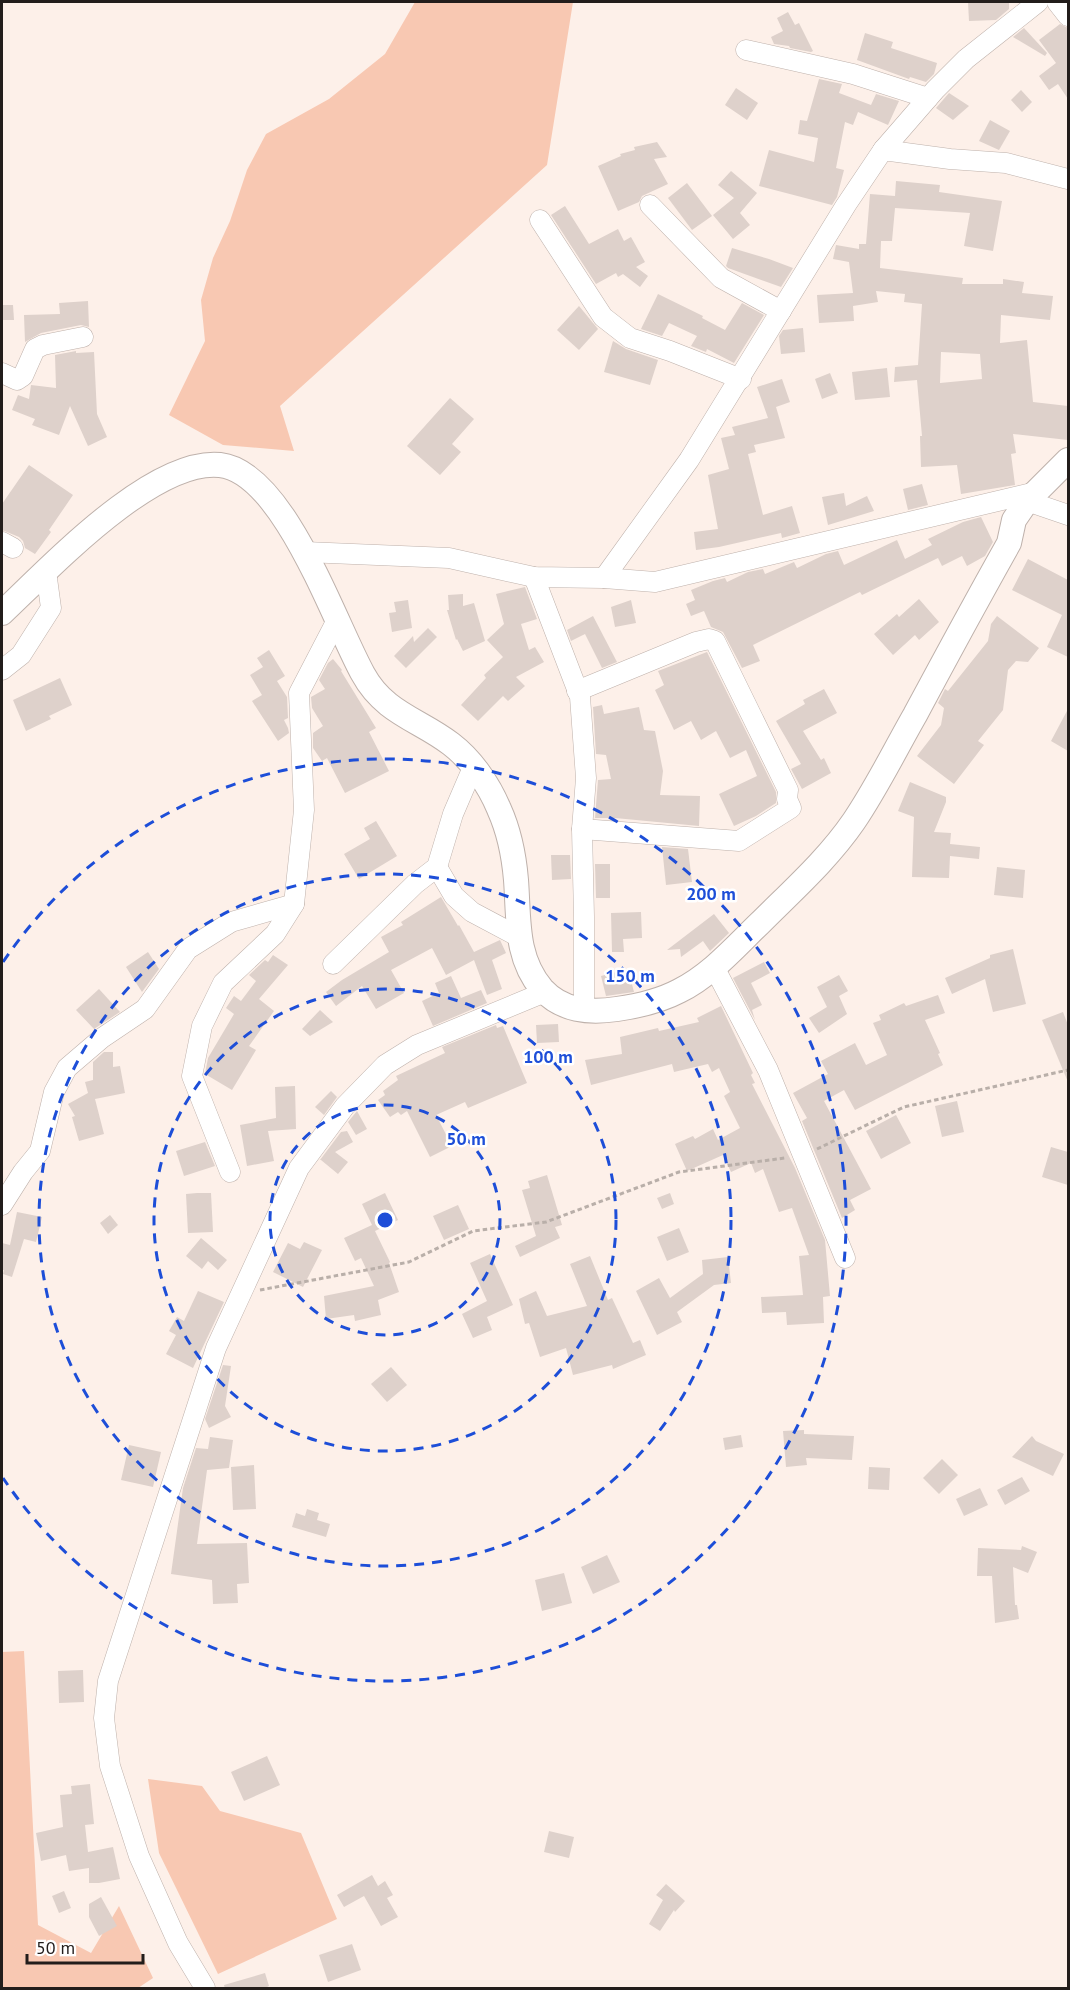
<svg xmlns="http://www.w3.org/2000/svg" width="1070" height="1990" viewBox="0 0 1070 1990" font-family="'PT Sans',sans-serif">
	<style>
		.green { fill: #f8c8b2 }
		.building { fill: #ded1cb; fill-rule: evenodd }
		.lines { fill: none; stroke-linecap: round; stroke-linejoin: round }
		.minor-casing { stroke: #beb1ab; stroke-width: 21 }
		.major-casing { stroke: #beb1ab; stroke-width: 26 }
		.path { stroke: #b9afa9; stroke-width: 3; stroke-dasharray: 4.5 3; stroke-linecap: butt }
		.minor { stroke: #fff; stroke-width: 20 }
		.major { stroke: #fff; stroke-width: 24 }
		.ring { fill: none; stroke: #1d4ed8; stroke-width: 3; stroke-dasharray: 10 8 }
		.centre { fill: #1d4ed8; stroke: #fff; stroke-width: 3 }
		.ring-label { font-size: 18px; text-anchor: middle; font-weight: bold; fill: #1d4ed8; stroke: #fff; stroke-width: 5; stroke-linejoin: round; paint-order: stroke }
	</style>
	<rect width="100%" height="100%" fill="#fdf0e9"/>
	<g class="green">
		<polygon points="415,2 573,2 547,165 280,406 294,451 223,445 169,415 205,341 201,300 213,258 230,221 247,170 266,134 329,99 385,54"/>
		<polygon points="24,1651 38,1925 91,1953 119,1906 153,1978 138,1988 2,1988 2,1652"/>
		<polygon points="148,1779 202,1786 220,1811 301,1833 337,1919 218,1974 159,1853"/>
	</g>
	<g class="building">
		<polygon points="968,2 1009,2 1009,9 996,20 969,21"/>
		<polygon points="788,12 795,25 799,23 813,51 811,52 790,48 789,46 774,44 771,37 783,31 777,18"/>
		<polygon points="1060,24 1068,28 1068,99 1058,84 1049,90 1039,76 1056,63 1039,40"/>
		<polygon points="1024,28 1047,53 1045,56 1013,37"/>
		<polygon points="865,33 893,42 891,48 937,63 934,74 926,82 910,77 909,79 857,60"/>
		<polygon points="819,79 842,84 839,93 871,105 876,94 899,101 888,125 858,112 853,125 845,122 836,168 844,170 837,197 832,205 759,186 769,150 814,162 818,138 798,134 800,120 807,121"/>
		<polygon points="736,88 758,103 747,120 725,105"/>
		<polygon points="1021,90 1032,102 1022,112 1011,100"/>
		<polygon points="949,93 969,106 953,120 936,108"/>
		<polygon points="990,120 1010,131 999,150 979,141"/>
		<polygon points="657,142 667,157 654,159 668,184 642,196 639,202 618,211 598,166 621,156 620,154 635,150 634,147"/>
		<polygon points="731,171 757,193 740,213 750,225 733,239 713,215 734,198 718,185"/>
		<path d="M896,181l44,4 -1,7 63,9 -9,50 -29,-5 6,-33 -75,-5 -3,33h-11l-1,27 83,10 -1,6h41v-5l21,3 -2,11 31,3 -3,24 -49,-5 -1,28 27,-3 6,62 35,4v34l-55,-6 3,19 -5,1 4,31 -54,9 -4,-29 -36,2 -1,-31h2l-5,-56 -23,2 1,-15 23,-2 4,-61 -18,-2 1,-8 -29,-3 2,11 -25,4 1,15 -35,2 -2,-28 36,-2 -4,-31 -16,-3 3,-14 23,4v-5h7l4,-50 25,2zM941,352l39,2 2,25 -42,4z"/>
		<polygon points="687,183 712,216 692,230 668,198"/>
		<polygon points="565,206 589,244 618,229 624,241 631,237 645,262 636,267 648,276 640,287 623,274 618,277 616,273 596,284 551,215"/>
		<polygon points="732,248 769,259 793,268 781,287 728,268 726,266"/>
		<polygon points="658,294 703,316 702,318 725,330 742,303 764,315 734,363 707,349 706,352 691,346 697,336 669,323 662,336 641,329"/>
		<polygon points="88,301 89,327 81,325 41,333 25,342 24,315 60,314 59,303"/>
		<polygon points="2,305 13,305 14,320 2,320"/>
		<polygon points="579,306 598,329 579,350 557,330"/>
		<polygon points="803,328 805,352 781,354 779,336 783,330"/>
		<polygon points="613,341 626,349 658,360 650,385 604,372"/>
		<polygon points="76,351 76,353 94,352 97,414 107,437 88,446 70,406 59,435 32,425 35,419 12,410 18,395 29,399 31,385 56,388 55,355"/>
		<polygon points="887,368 890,397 855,400 852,372"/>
		<polygon points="830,373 838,393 822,399 815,379"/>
		<polygon points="782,379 790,402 776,407 785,438 754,445 756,452 748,454 763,515 792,506 800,533 782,538 781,533 719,547 696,550 694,532 718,529 708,475 729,469 721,438 735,435 732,427 768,418 757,387"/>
		<polygon points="450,398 474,419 452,444 461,452 440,475 407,446"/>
		<polygon points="29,465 73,495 49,530 51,532 35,554 25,548 23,541 19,537 2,530 2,504"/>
		<polygon points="922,484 928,505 908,510 903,489"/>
		<polygon points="844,493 846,506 867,496 874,511 828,525 822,497"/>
		<polygon points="981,517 993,542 985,556 967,566 962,556 942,566 938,558 862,595 860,592 753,645 760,661 742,668 723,632 711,627 704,611 691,616 686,604 695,600 691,590 713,581 725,578 727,582 748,572 763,569 765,574 794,562 797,568 826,554 838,551 844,565 897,540 905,559 932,545 928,539 963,522"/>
		<polygon points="1028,559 1068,580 1068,657 1047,647 1062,615 1012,590"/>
		<polygon points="525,587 537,619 521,624 529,650 535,647 544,662 516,677 525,686 508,701 503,696 478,721 461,705 486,678 484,675 503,657 487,640 504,624 496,594"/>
		<polygon points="463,594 463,606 474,603 485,641 463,651 457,639 456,640 447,610 449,610 448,595"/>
		<polygon points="919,599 939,622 919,640 915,635 893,655 874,634 897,614 899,617"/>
		<polygon points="408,600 412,628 392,632 389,613 396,612 394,602"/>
		<polygon points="631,600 636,623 615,627 611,607"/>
		<polygon points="593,616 617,662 602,668 585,634 571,641 567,630"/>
		<polygon points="997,616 1039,648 1028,662 1016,661 1008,670 1003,710 978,741 984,745 954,784 917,756 941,725 944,708 938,703 945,689 948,691 988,641 991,624"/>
		<polygon points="428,628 437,637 406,668 394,656 413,636 414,642"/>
		<polygon points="269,650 285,676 277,681 287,697 288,718 284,720 288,728 289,733 278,741 252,701 262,695 250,675 263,667 257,658"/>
		<polygon points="707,652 776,792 776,803 756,816 734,826 719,794 757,776 746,750 730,758 716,731 701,740 691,721 674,730 655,690 664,685 658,671"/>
		<polygon points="333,659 342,670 341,671 376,728 369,732 389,771 345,793 327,758 322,761 313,748 313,733 323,726 312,708 311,697 325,689 319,680 328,663"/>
		<polygon points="60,678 72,705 49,716 51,719 26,731 13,700"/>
		<polygon points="824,689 837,713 803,731 821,760 824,758 831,773 802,789 791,769 801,764 776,721 805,704 803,700"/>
		<polygon points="602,705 604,714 639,707 644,730 655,731 663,771 660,795 700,796 699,826 615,818 595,818 598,780 611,779 606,755 596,754 593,707"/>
		<polygon points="1068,709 1068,751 1051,741"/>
		<polygon points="910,782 946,797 946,802 934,832 951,833 950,844 980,847 979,859 950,856 949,878 912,877 914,817 898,811"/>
		<polygon points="376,821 397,856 359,879 344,854 370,839 364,828"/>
		<polygon points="662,847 688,849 692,882 666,885"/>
		<polygon points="551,855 570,855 571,879 552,880"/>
		<polygon points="595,864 610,864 610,898 596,898"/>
		<polygon points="997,867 1025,870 1023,898 994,895"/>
		<polygon points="441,897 458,926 459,925 474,952 500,940 506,953 492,960 502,989 487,995 474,960 446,975 432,948 391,970 404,993 376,1009 362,986 336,1006 326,992 342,980 389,952 381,937 403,925 401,922"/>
		<polygon points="641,912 642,938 623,939 624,952 612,952 611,913"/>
		<polygon points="714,914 729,933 710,951 703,941 681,957 680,949 667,950"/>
		<polygon points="1013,949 1026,1004 993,1012 985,979 952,994 945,978 990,958 990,955"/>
		<polygon points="148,952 159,969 142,992 126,967"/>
		<polygon points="273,955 288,965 259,999 274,1011 249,1046 256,1050 232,1090 205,1074 208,1058 234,1014 226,1008 234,996 241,1001 256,981 249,975 265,960 268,962"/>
		<polygon points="764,962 770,973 751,983 762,1005 752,1010 755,1020 733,978"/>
		<polygon points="628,969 634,992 606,996 601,976"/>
		<polygon points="839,975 848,991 839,996 847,1014 819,1033 809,1018 827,1007 817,987"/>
		<polygon points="451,976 461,998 481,990 487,1003 433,1026 422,1001 439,993 435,983"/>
		<polygon points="99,989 120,1012 94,1029 76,1010"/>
		<polygon points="938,995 945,1013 925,1020 940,1053 938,1054 943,1065 855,1110 844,1090 824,1101 871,1189 850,1200 855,1210 842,1218 802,1121 807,1118 793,1093 828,1074 821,1061 855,1043 866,1065 887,1055 873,1023 881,1020 879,1015 904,1003 906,1006"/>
		<polygon points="721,1006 753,1073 751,1075 755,1083 752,1084 795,1168 825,1240 830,1296 823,1297 824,1323 787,1325 786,1312 762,1313 761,1297 803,1295 799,1256 809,1255 792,1208 779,1212 763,1169 755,1173 751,1163 731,1172 723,1155 687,1171 675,1144 693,1136 695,1139 713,1129 718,1140 740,1128 724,1096 730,1092 719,1068 712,1072 708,1064 674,1072 672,1064 591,1085 585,1060 622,1054 620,1037 658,1028 659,1031 699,1022 697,1018"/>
		<polygon points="320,1010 333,1022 310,1036 302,1029"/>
		<polygon points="1063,1012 1068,1025 1068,1082 1042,1020"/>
		<polygon points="558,1024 559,1042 537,1043 536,1025"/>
		<polygon points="496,1025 497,1028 503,1026 527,1083 468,1108 465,1102 436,1115 452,1146 430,1157 407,1111 401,1115 398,1112 390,1117 378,1100 385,1095 383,1091 398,1080 396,1076 445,1053 442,1047"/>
		<polygon points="104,1052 113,1052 113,1067 120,1066 125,1093 95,1099 104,1134 79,1141 72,1117 75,1116 68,1104 88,1093 85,1082 93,1080 93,1062"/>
		<polygon points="295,1086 296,1129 268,1131 274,1161 247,1166 240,1125 276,1118 275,1087"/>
		<polygon points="331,1091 337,1097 324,1115 315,1107"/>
		<polygon points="957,1101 964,1132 942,1137 935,1106"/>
		<polygon points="357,1111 367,1129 356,1135 348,1122"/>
		<polygon points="896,1115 911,1143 881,1159 866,1131"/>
		<polygon points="347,1131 353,1142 335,1152 348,1162 338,1174 321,1160 320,1160 341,1132"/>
		<polygon points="205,1142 215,1166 184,1176 176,1151"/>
		<polygon points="1051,1147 1068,1152 1068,1185 1042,1177"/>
		<polygon points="547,1175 562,1225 555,1227 560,1238 520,1257 515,1246 536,1236 522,1190 530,1188 528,1181"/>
		<polygon points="197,1193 211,1193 213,1232 188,1233 186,1194"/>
		<polygon points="385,1193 398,1220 375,1231 390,1262 389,1263 399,1292 378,1300 381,1315 355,1321 354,1315 326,1319 324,1296 374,1286 361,1258 355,1261 344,1238 372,1225 362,1204"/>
		<polygon points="670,1193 674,1204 662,1209 657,1198"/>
		<polygon points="458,1205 469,1229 444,1240 433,1216"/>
		<polygon points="17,1212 42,1217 36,1242 24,1239 12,1277 3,1274 4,1270 2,1270 2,1243 10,1245"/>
		<polygon points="110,1215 118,1225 108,1234 100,1223"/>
		<polygon points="679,1228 689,1252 667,1261 657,1237"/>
		<polygon points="201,1238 227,1260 218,1270 208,1261 202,1269 186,1256"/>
		<polygon points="304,1242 322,1250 303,1287 273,1272 288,1243 300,1249"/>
		<polygon points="490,1254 513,1305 487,1317 492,1330 473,1338 462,1314 487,1301 470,1263"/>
		<polygon points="590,1256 608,1300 612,1298 633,1343 640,1340 646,1355 613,1369 612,1365 573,1375 566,1348 540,1357 529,1323 525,1324 519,1299 536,1291 547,1316 587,1306 570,1264"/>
		<polygon points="728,1257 731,1283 714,1285 677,1312 682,1322 657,1335 636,1291 659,1278 670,1298 703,1274 702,1260"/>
		<polygon points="198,1291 224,1302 193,1368 166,1354 176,1335 169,1331 177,1317 184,1321"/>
		<polygon points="223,1365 231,1366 225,1406 231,1417 209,1428 205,1419"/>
		<polygon points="391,1367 407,1385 387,1402 371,1384"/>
		<polygon points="804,1430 804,1434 854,1436 852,1460 806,1458 807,1465 786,1467 783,1431"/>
		<polygon points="741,1435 743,1447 725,1450 723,1438"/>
		<polygon points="1032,1436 1036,1441 1064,1454 1053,1476 1012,1457"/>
		<polygon points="210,1437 233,1440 229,1468 207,1470 197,1544 247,1543 249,1583 237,1584 238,1603 213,1604 212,1580 171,1574 183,1488 196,1448 208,1449"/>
		<polygon points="129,1445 161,1452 153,1487 121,1480"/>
		<polygon points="942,1459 958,1475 939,1494 923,1478"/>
		<polygon points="254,1465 256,1509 233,1510 231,1467"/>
		<polygon points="869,1467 890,1468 889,1490 868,1489"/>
		<polygon points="1022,1477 1030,1491 1005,1505 997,1490"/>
		<polygon points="980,1488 988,1505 964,1516 956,1499"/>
		<polygon points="307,1509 319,1513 317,1520 330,1524 326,1537 292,1527 296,1513 305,1516"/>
		<polygon points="1022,1546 1037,1552 1028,1573 1013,1567 1015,1605 1017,1605 1019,1619 995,1623 992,1576 977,1576 978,1548 1021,1550"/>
		<polygon points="607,1555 620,1582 593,1594 581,1567"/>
		<polygon points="564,1573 572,1603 542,1611 535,1580"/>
		<polygon points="83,1670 84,1702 59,1703 58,1671"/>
		<polygon points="267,1756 280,1785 244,1801 231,1772"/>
		<polygon points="90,1784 94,1824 85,1825 88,1852 113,1847 120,1879 99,1883 89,1883 89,1868 69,1871 66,1855 41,1861 36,1833 63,1827 60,1795 72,1794 71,1786"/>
		<polygon points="549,1831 574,1837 569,1858 544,1852"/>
		<polygon points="372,1875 378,1886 385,1881 393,1895 387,1898 398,1917 381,1926 364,1896 344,1907 337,1895"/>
		<polygon points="666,1884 685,1901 675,1912 674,1910 660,1931 649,1924 663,1900 656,1895"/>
		<polygon points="64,1891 71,1908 59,1913 52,1896"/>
		<polygon points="101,1897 117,1926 99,1936 89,1917 89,1904"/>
		<polygon points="352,1944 361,1970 328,1982 319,1955"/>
		<polygon points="265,1973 269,1986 263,1989 225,1989 224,1985"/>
	</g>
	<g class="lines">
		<defs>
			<g id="minor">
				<polyline points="1057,2 1068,16"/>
				<polyline points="746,50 853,74 928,98"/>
				<polyline points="883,150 935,90 966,59 1038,2"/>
				<polyline points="650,205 721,278 781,311"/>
				<polyline points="540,220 603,317 630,338 670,351 741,379"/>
				<polyline points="2,373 17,380 23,376 35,349 43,345 83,337"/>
				<polyline points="1027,501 1068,515"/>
				<polyline points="2,542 13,548"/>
				<polyline points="305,552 449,558 534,577 604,578 689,460 846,205 883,150 950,159 1006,163 1068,179"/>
				<polyline points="534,577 580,697 586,778 582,829 584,917 584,1011"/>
				<polyline points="604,578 655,582 1036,492"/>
				<polyline points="2,670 21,655 51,608 46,571"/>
				<polyline points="577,691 696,642 709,639 715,641 788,790 787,799 791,808 739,841 582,829"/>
				<polyline points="437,867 454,896 472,912 519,937"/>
				<polyline points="333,964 415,884 437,867 453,814 474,765"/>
				<polyline points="714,967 768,1070 845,1258"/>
				<polyline points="230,1172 192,1076 202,1026 223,983 275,934 294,904 304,810 299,693 338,618"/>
				<polyline points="2,1205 23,1172 40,1151 54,1092 67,1068 102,1038 145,1009 188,949 231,922 294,904"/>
				<polyline points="205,1988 178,1943 139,1856 110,1766 104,1718 108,1681 216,1348 299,1168 345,1106 385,1065 417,1045 545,992"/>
			</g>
			<path id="major" d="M2,613c47,-44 150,-155 218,-148 64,7 115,159 143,209 21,39 57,46 88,70 21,16 38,41 48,65 10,22 15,47 17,71 3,39 -1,77 26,109 20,22 47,24 75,20 21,-3 43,-8 62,-18 32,-16 56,-44 81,-68 33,-33 68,-64 94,-102 23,-34 41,-71 61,-106 31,-58 62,-115 94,-172l5,-23 13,-19 41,-41"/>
		</defs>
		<use href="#minor" class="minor-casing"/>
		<use href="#major" class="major-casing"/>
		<g class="path">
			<polyline points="817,1149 904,1107 1068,1070"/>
			<polyline points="260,1290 409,1262 473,1231 546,1222 679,1172 785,1158"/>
		</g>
		<use href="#minor" class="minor"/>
		<use href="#major" class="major"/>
	</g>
	<g class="ring">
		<circle cx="385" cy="1220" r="115"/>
		<circle cx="385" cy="1220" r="231"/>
		<circle cx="385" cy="1220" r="346"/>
		<path d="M3 962A461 461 0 1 1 3 1478"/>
	</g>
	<circle cx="385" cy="1220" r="9" class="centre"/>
	<g class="ring-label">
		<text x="711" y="900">200 m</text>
		<text x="630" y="982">150 m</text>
		<text x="548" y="1063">100 m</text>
		<text x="466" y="1145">50 m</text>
	</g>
	<rect width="1070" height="1990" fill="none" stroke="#221d1b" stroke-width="6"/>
	<path d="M27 1954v9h116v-9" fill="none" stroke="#221d1b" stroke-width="3"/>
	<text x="36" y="1954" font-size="18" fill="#221d1b" stroke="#ffffff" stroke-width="4.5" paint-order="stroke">50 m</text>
</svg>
